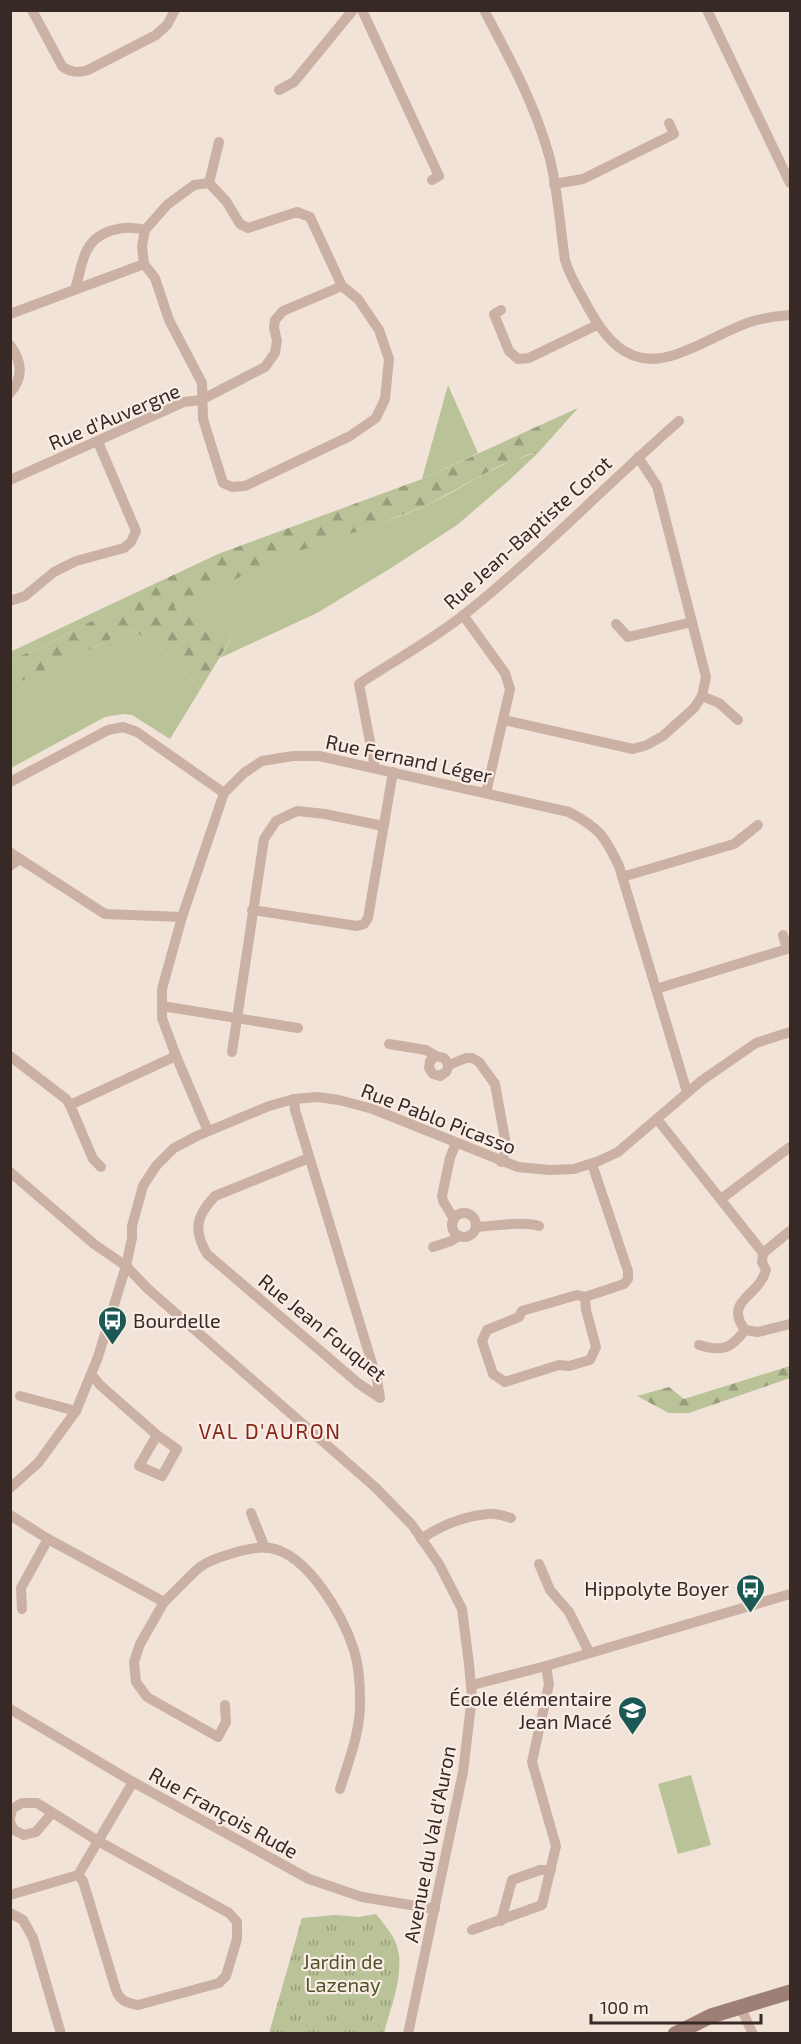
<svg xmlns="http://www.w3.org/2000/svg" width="801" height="2044" viewBox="0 0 801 2044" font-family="'Exo 2',sans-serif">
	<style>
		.grass { fill: #bac298 }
		.forest { fill: url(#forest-firs) }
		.park { fill: url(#park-tufts) }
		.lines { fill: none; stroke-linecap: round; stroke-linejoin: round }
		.street { stroke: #cbb0a4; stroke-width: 10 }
		.secondary { stroke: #9e7f75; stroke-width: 15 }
		.labels { text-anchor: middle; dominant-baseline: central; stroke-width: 4.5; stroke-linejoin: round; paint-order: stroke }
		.street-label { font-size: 20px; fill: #362926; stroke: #faede5 }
		.poi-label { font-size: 20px; fill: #362926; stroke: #faede5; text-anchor: end }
		.park-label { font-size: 20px; fill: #4b5529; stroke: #faede5 }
		.neighbourhood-label { font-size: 21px; letter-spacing: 1.5px; fill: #88261b; stroke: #faede5 }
	</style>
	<defs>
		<pattern id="forest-firs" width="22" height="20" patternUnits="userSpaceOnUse" patternTransform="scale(1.5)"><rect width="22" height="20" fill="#bac298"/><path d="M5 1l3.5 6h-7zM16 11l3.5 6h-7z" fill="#989e7c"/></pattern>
		<pattern id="park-tufts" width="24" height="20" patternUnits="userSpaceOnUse" patternTransform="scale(1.5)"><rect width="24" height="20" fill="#bac298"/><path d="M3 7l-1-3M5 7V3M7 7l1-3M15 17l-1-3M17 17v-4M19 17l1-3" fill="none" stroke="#989e7c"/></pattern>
	</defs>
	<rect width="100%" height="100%" fill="#f2e3d8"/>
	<g class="grass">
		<polygon points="448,385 478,453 422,479"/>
		<path d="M538,453l-32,30 -49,42 -66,43 -74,45 -97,45 12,-21 -52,-24 -6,-6c38,-18 77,-37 116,-53 45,-18 93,-29 137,-49 37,-17 71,-44 111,-52z"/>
		<polygon points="135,593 134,598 45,646 11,659 10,652"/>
		<polygon points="132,629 178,663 200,690 170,739 132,715 123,714 105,717 11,768 10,686"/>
		<polygon points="691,1775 711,1845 678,1854 658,1784"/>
	</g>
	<g class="forest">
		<polygon points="578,408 538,453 527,455 499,466 427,505 379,524 290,554 174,607 180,613 188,611 232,637 200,690 178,663 132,629 11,686 11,659 45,646 134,598 135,593 218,554 422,479"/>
		<polygon points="790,1366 790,1378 689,1413 669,1413 637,1396 669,1387 684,1399"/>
	</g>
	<path class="park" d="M376,1914c6,7 12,15 17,23 16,28 -2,68 -9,96h-115l33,-115 33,-3 24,2z"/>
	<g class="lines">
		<g class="street">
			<path d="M32,10l30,56c8,7 16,7 26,4l68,-35 11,-10 8,-15"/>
			<polyline points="362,10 439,176 432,180"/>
			<path d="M484,10c26,49 52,96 66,149 8,33 10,68 15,101 4,14 11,26 18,38 19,37 43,73 91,57 26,-8 50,-24 76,-33 13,-4 27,-6 40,-7"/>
			<polyline points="707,10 790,183"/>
			<polyline points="279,90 294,82 353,10"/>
			<polyline points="209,183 219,142"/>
			<polyline points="554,184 583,179 674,134 669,123"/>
			<path d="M75,289c4,-12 6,-26 11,-37 10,-22 38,-28 59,-22l22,-25 27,-20 15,-2 17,18 14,23 8,4 49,-16 13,5 32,69 16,13 21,31 10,29 -4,40 -9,19 -26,18 -105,50 -13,1 -9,-4 -20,-64 -1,-36 -33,-63 -14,-42 -11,-14 -2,-18 3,-16"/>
			<polyline points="501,310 494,314 509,351 518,359 529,358 597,325"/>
			<polyline points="10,314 144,264"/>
			<path d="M10,345c12,16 14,32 0,48"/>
			<polyline points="10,480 184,402 201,400 265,367 275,353 277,341 274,328 275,320 283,311 342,286"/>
			<polyline points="10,601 25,596 54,572 76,561 124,548 131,542 136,531 98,442"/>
			<polyline points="463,615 505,673 510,689 486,793"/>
			<polyline points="616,624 628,637 692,622"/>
			<polyline points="702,696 719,703 738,720"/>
			<polyline points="504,720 633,749 647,745 663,736 694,708 702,696 706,677 657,486 638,457"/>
			<path d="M375,768l-16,-84c35,-23 73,-44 106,-70 75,-60 142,-130 214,-193"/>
			<polyline points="10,782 108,730 123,727 137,732 224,793"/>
			<polyline points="10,852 20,859 10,866"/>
			<polyline points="20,859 105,914 182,917"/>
			<polyline points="622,877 734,844 758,825"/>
			<polyline points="252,910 357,926 364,924 368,918 393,772"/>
			<polyline points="656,989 787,949 783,935"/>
			<polyline points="162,1006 298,1028"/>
			<polyline points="389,1044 426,1050 436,1056 444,1058 449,1065 446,1072 440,1076 433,1074 429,1068 430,1061 436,1056"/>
			<polyline points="232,1052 264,839 276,821 297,811 325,814 383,826"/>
			<polyline points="10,1056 66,1099 70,1105 176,1056"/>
			<polyline points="449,1065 466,1058 472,1058 479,1062 495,1084 505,1139 505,1153 501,1162"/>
			<path d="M294,1099l1,11 82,270 3,18 -22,-15 -151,-129c-14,-24 -11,-38 8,-58l94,-38"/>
			<polyline points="70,1105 93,1159 101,1167"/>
			<path d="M657,1119l106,134 -1,9 4,8c-7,27 -43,30 -21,60l13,2 32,-8"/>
			<path d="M208,1131l-32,-75 -14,-38v-29l20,-72 42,-124 20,-20 18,-12 31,-5h26l250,56c30,16 35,23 50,54l68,226"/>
			<polyline points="10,1172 94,1244 126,1266 148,1289 375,1487 412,1525 439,1564 462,1609 469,1664 472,1697 463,1772 408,2034"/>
			<polyline points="721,1199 790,1147"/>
			<circle cx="464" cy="1225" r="12"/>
			<polyline points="454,1219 443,1201 442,1196 450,1158 456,1143"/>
			<path d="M476,1227c19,-1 47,-6 63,-1"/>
			<polyline points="433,1247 451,1241 459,1236"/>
			<polyline points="763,1253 790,1231"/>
			<polyline points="585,1297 586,1310 596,1347 590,1360 569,1366 559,1365 505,1382 493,1374 482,1341 487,1330 519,1317 522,1311 577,1295 585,1297 624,1284 628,1279 628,1271 592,1164"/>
			<path d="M699,1345c23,7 32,4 46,-15"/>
			<polyline points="92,1375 100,1385 157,1435 139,1466 162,1476 177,1449 157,1435"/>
			<polyline points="20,1396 76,1411"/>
			<polyline points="10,1488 38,1463 76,1411 98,1357 126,1266 132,1238 132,1226 143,1186 156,1166 174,1148 197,1136 269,1106 294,1099 317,1097 339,1100 373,1109 518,1167 549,1170 574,1169 599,1161 618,1152 701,1081 756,1043 790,1032"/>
			<polyline points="251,1513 265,1548"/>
			<path d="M10,1515l38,24 116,63c12,-11 23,-24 36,-35 12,-9 54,-22 70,-19 38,6 73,68 84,102 5,16 6,33 6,50 1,30 -11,60 -20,89"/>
			<path d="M421,1539c19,-13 43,-23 67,-25 7,-1 16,2 23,4"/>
			<polyline points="539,1564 550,1590 569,1612 589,1652"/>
			<polyline points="164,1602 140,1644 134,1662 136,1682 147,1697 218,1737 226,1722 225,1705"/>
			<polyline points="22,1609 21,1588 48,1539"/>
			<polyline points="472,1685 546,1666 790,1594"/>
			<polyline points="10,1709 133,1782 309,1879 362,1897 435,1909"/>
			<path d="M10,1819l2,-10 10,-6h15l61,38 131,72 8,9v17l-11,37 -7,7 -81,22c-11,-2 -18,-4 -22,-15l-33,-109 -5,-6"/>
			<polyline points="10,1822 14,1830 24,1835 36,1832 52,1813"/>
			<polyline points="10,1895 78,1875 133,1782"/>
			<polyline points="10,1913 23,1920 33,1938 61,2034"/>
			<polyline points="501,1921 512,1880 540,1870 551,1870"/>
			<polyline points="472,1930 542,1905 556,1846 532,1762 549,1684 546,1666"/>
			<polyline points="740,2006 753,2034"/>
		</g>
		<polyline class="secondary" points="675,2034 711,2016 790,1992"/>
	</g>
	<defs>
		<symbol id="bus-pin" viewBox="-11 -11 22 30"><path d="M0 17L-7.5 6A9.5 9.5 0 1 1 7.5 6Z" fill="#1a5954" stroke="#faede5"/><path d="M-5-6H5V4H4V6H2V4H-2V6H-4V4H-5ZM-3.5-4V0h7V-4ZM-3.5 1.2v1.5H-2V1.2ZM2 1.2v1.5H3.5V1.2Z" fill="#fff"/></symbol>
		<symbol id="school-pin" viewBox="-11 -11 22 30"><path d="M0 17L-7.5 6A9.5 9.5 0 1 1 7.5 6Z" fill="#1a5954" stroke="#faede5"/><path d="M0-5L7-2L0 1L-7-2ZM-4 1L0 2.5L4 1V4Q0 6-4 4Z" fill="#fff"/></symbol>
	</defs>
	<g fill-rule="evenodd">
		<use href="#bus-pin" x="96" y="1304" width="33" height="45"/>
		<use href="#bus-pin" x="734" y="1572" width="33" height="45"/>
		<use href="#school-pin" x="616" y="1694" width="33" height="45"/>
	</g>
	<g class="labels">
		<g class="street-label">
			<text transform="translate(114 416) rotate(-23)">Rue d'Auvergne</text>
			<text transform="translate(527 532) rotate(-42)">Rue Jean-Baptiste Corot</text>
			<text transform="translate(409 758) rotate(12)">Rue Fernand Léger</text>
			<text transform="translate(439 1118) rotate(21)">Rue Pablo Picasso</text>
			<text transform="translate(323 1327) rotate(39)">Rue Jean Fouquet</text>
			<text transform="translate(224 1812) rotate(29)">Rue François Rude</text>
			<text transform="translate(429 1844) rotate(-79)">Avenue du Val d'Auron</text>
		</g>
		<g class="poi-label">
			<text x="133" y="1320" text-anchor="start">Bourdelle</text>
			<text x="729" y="1588">Hippolyte Boyer</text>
			<text x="612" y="1698">École élémentaire<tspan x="612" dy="23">Jean Macé</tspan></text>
		</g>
		<g class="park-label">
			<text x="343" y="1961">Jardin de<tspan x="343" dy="23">Lazenay</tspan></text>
		</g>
		<g class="neighbourhood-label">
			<text x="270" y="1430">VAL D'AURON</text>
		</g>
	</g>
	<rect width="801" height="2044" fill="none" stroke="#362926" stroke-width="24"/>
	<path d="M591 2014v9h170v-9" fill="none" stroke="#362926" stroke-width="3"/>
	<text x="600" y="2014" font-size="18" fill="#362926" stroke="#faede5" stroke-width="4.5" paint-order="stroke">100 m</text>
</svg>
